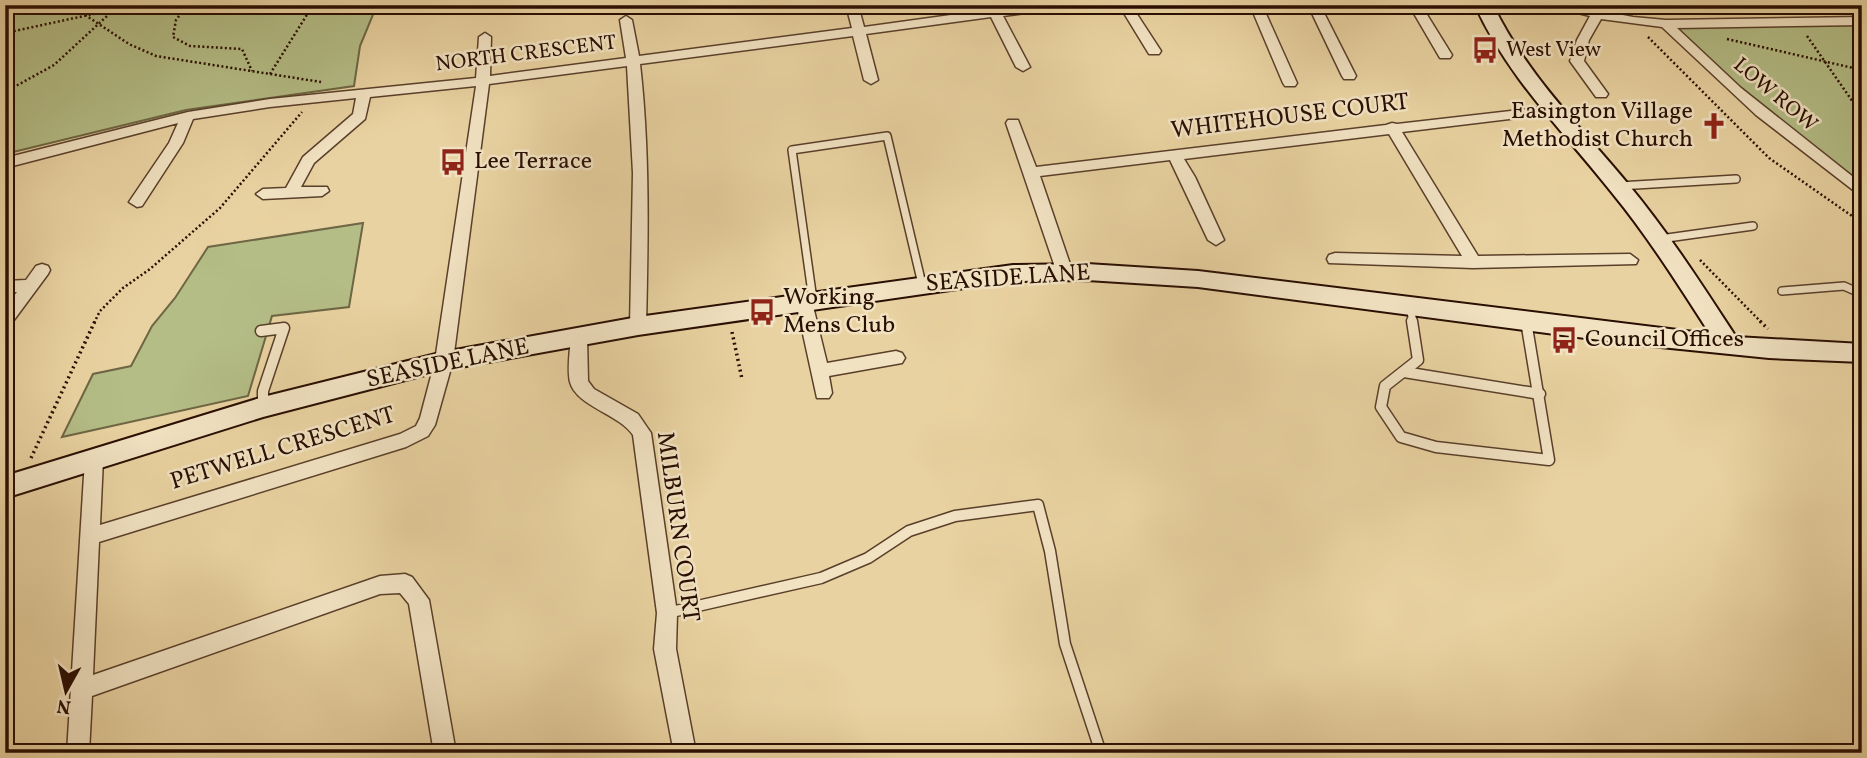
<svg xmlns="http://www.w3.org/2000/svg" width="1867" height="758" viewBox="0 0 1867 758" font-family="Vollkorn,serif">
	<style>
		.green { fill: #b4bd86; stroke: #6e6644; stroke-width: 2 }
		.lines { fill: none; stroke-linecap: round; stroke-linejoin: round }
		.service-far1-casing { stroke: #593f2a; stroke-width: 10 }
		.service-casing { stroke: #593f2a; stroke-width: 13 }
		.minor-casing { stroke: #593f2a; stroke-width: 3 }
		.secondary-casing { stroke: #290e02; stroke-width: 4 }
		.path-far1 { stroke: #290e02; stroke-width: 2.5; stroke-dasharray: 2 2.5; stroke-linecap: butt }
		.path { stroke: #290e02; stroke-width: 3.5; stroke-dasharray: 2 3.5; stroke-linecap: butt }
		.service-far1 { stroke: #f1e2c2; stroke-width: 7 }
		.service { stroke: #f1e2c2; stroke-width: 10 }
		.minor { fill: #f1e2c2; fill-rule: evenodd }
		.secondary { fill: #f1e2c2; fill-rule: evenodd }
		.labels { text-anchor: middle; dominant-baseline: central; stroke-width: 5; stroke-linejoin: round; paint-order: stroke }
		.far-poi-label { font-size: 21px; fill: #290e02; stroke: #f1e2c2; text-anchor: start }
		.far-street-label { font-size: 21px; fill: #290e02; stroke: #f1e2c2 }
		.poi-label { font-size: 24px; fill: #290e02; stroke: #f1e2c2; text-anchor: start }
		.street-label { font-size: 24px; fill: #290e02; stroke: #f1e2c2 }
	</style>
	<rect width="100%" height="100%" fill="#e9d2a1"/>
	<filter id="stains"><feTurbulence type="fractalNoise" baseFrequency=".00286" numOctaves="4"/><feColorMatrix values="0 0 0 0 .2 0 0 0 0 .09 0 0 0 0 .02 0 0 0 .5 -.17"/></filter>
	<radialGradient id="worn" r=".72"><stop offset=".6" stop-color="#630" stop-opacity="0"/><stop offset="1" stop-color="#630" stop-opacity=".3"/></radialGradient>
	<g class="green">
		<polygon points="5,5 377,5 360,46 354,86 186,110 5,154"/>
		<polygon points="1862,21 1862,192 1666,24"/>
		<polygon points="363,223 349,307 272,316 248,396 62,437 93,374 131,366 152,326 175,298 208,247"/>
	</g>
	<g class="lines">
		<defs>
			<g id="service-far1">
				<polyline points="1619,186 1736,179"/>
				<polyline points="1660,239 1753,226"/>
				<polyline points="1782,291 1844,286 1862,294"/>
				<polyline points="813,300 792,150 887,136 922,284"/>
				<polyline points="1410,306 1413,323"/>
			</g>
			<g id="service">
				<polyline points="1412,321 1418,360 1385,386 1381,407 1401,437 1436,447 1549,460 1526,321"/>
				<polyline points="261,331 284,328 263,391 263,407"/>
				<polyline points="1404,372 1540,394"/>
				<polyline points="667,613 821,578 868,558 909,531 955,516 1038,505 1050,551 1065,644 1101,753"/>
			</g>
			<g id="minor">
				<path d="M846,5h12l6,22 123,-17 -2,-5h12l2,4 63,-4 -6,4 -53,7 27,51 -7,4 -7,-4 -25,-50 -125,17 12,46 -7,4 -7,-4 -11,-44 -213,28c10,87 8,174 6,262l-8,6 -8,-6 3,-153 -6,-107 -138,18 -36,277 -18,64 -7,11 -22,11 -307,95 -6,133 287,-99 25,-2 7,3 17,23 27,153h-22l-25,-149 -9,-11 -20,1 -288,102 -3,57h-22l18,-294 2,-5 7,-3 7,3 2,5 -3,66 300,-91 16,-8 4,-8 15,-57 41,-275 -106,11 -5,22 -51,44 -13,24h26l2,4 -7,5 -59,3 -7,-5 7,-5 23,-1 17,-31 50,-43 3,-16 -86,9 -77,12 -10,24 -41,63 -5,1 -8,-5 40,-59 9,-20 -173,45v-10l183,-46 82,-13 206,-21 3,-41 6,-4 6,4 -1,39 136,-18 -6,-38 6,-4 6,4 7,36 213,-28z"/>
				<polygon points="1119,5 1131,5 1161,51 1159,54 1149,54"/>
				<polygon points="1250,5 1262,5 1297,83 1295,86 1285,86 1283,83"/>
				<polygon points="1308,5 1320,5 1356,76 1354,79 1344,79 1342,76"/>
				<polygon points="1409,5 1421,5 1452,55 1450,58 1440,58"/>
				<polygon points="1546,5 1572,5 1633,17 1666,20 1862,17 1862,25 1677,28 1741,88 1862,184 1862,197 1756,115 1662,27 1601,19 1589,40 1584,61 1608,94 1606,97 1596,97 1570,61 1577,40 1590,16"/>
				<polygon points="1554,106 1561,110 1559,113 1402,132 1478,256 1630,254 1638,260 1636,264 1473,268 1329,263 1327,259 1329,255 1335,253 1462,256 1389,134 1184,159 1195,177 1224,240 1216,245 1208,240 1170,160 1040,176 1072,270 1064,276 1056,270 1006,123 1008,120 1018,120 1036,167 1386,125 1392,123 1397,124"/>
				<polygon points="42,264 48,266 50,270 48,274 11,324 5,326 5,307 17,292 5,293 5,281 26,280 36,266"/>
				<polygon points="804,296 812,302 827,363 896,351 902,353 905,358 902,363 829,376 832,393 829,398 817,398 796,302"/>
				<path d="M579,331l6,1 2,5 1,44 6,8 44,25 13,19 26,180 -1,36 20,104h-22l-20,-104 3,-36 -24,-178c-14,-21 -57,-29 -63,-53 -3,-13 0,-31 1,-45l2,-5z"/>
			</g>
			<path id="secondary" d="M1475,5h18c33,69 87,121 135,179 40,48 74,101 108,153l126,7v18l-93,-4 -138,-14 -433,-57 -111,-7 -74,1 -375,54 -194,35 -181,47 -258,81v-22l258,-79 181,-45 194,-35 375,-52 74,-1 111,7 512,63c-31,-48 -61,-96 -97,-140 -49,-62 -105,-116 -138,-189z"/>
		</defs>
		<use href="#service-far1" class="service-far1-casing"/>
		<use href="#service" class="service-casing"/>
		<use href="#minor" class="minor-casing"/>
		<use href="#secondary" class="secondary-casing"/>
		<g class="path-far1">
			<polyline points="70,5 129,44 156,56 321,82"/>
			<polyline points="187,5 176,20 173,37 190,46 242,49 252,71"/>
			<polyline points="5,33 112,10"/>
			<polyline points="1807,36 1862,115"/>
			<polyline points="1648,37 1769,158 1862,223"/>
			<polyline points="1727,39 1862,70"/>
			<polyline points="270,74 313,5"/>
			<polyline points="5,92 54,65 119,5"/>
			<polyline points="1700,260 1762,323"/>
			<polyline points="94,323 100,311 123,288 150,269 220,208 302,112"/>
		</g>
		<g class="path">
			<polyline points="1760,321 1768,329"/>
			<polyline points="732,332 742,379"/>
			<polyline points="31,458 95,321"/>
		</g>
		<use href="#service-far1" class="service-far1"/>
		<use href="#service" class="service"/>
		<use href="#minor" class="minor"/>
		<use href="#secondary" class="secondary"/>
	</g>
	<defs>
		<symbol id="bus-bare" viewBox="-9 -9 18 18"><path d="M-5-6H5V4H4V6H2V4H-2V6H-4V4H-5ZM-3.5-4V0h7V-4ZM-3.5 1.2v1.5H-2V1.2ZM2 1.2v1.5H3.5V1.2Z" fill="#8f2418" stroke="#f1e2c2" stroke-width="2.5" paint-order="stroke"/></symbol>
		<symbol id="church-bare" viewBox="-9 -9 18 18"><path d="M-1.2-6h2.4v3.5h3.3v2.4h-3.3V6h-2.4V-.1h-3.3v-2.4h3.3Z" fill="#8f2418" stroke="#f1e2c2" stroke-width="2.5" paint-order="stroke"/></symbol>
	</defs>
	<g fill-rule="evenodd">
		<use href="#bus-bare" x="1466" y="31" width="38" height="38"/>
		<use href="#church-bare" x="1695" y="107" width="38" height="38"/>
		<use href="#bus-bare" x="434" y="143" width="38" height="38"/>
		<use href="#bus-bare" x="743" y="293" width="38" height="38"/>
		<use href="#bus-bare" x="1545" y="321" width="38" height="38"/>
	</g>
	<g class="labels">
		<g class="far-poi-label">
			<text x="1506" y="50">West View</text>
		</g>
		<g class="far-street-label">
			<text transform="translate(526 54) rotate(-7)">NORTH CRESCENT</text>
			<text transform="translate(1775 95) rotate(40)">LOW ROW</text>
		</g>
		<g class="poi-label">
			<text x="1693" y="112" text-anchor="end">Easington Village<tspan x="1693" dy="28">Methodist Church</tspan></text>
			<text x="474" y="162">Lee Terrace</text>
			<text x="783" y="298">Working<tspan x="783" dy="28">Mens Club</tspan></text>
			<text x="1585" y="340">Council Offices</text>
		</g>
		<g class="street-label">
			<text transform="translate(1290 117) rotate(-7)">WHITEHOUSE COURT</text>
			<text transform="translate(1008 279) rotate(-4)">SEASIDE LANE</text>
			<text transform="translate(448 364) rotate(-12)">SEASIDE LANE</text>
			<text transform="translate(283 449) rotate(-17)">PETWELL CRESCENT</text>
			<text transform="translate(677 527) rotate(82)">MILBURN COURT</text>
		</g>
	</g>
	<rect width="1867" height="758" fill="none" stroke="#e9d2a1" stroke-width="28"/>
	<rect x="7" y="7" width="1853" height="744" fill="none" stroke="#290e02" stroke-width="3.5"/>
	<rect x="14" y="14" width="1839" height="730" fill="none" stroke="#290e02" stroke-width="2"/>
	<g transform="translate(66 691) rotate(188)" stroke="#f1e2c2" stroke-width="5" paint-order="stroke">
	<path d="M0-5L12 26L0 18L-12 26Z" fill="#290e02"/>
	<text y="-10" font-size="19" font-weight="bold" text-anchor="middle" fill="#290e02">N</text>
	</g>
	<rect width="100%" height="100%" filter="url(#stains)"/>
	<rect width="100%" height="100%" fill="url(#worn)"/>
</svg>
